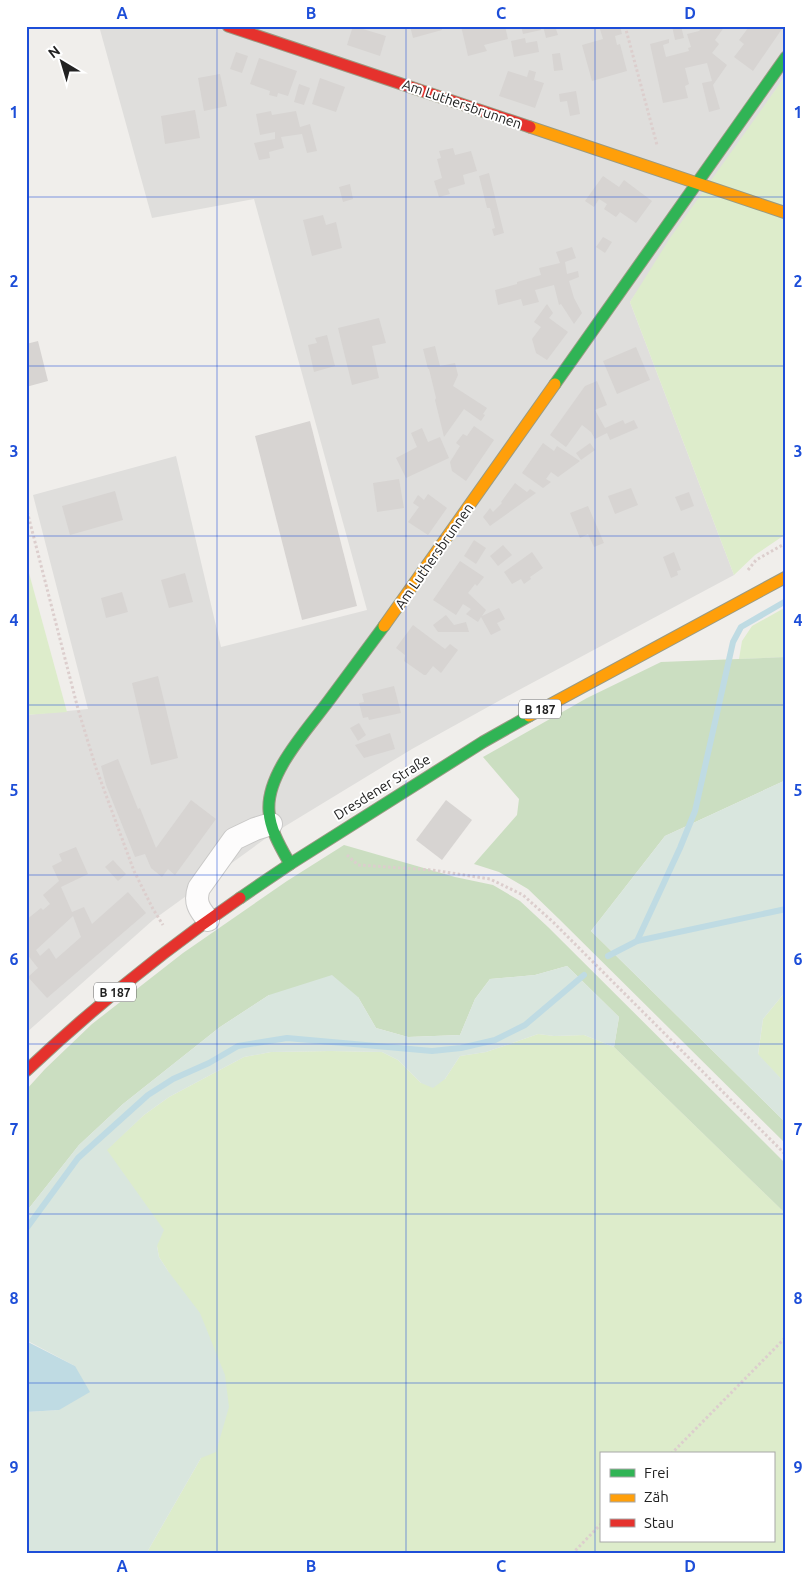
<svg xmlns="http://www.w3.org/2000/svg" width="812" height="1580" viewBox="0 0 812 1580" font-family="Ubuntu,sans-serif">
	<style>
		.residential { fill: #dfdedc }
		.grass { fill: #ddeccb; fill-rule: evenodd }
		.forest { fill: #cbdec1 }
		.wetland { fill: #d9e6de }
		.water { fill: #bfdbe3 }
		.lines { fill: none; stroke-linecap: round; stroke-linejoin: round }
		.stream { stroke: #bfdbe3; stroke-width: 6 }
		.building { fill: #d7d4d2; fill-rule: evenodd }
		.street-casing { stroke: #c9c8c7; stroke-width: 24 }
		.fast-casing { stroke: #999a82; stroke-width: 13 }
		.slow-casing { stroke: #999a82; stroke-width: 13 }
		.jam-casing { stroke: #999a82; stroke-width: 13 }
		.path { stroke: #dccecd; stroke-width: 3; stroke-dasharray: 2.5 2.5; stroke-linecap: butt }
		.street { stroke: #fdfcfc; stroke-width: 22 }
		.fast { stroke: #30b455; stroke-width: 11 }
		.slow { stroke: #ff9f0a; stroke-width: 11 }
		.jam { stroke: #e5322d; stroke-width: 11 }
		.grid { fill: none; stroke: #1d4ed8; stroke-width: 1; stroke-opacity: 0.55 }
		.labels { text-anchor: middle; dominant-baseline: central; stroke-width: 4; stroke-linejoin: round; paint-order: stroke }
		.shield { fill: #fff; stroke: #646464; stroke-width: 1 }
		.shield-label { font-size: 12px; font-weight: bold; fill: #222 }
		.street-label { font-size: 14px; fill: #222; stroke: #fff }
		.neatline { fill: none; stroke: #1d4ed8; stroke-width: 2 }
		.grid-label { font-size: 16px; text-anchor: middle; font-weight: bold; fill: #1d4ed8 }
	</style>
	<rect width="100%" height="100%" fill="#f0eeeb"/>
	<polygon class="residential" points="99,26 786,26 786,75 630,302 734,575 517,691 412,749 269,836 153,920 26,1033 26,715 88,709 33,495 176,456 221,647 367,610 254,199 152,218"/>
	<g class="grass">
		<polygon points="786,75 786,534 755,555 734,575 630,302 670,238"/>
		<polygon points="26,562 67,712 26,715"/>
		<polygon points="786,607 786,657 739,659 742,641 752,626"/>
		<polygon points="786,991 786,1084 758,1055 763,1019"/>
		<path d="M538,1034l16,2 30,-1 30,12 172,167v340h-640l55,-96 -33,-187 -9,-14 -2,-11 -51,-96 38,-35 25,-18 75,-40 27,-5 60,-1 51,1 16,8 23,23 24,-4 15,-23 26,-4zM601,1454h172v87h-172z"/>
	</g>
	<g class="forest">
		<polygon points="786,657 786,780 665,836 591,931 786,1123 786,1144 558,918 528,889 499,872 474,864 517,815 519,799 483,757 587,698 661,662"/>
		<polygon points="344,845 455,877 493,885 520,901 548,927 786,1164 786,1214 614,1047 619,1017 567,966 535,975 490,979 475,999 460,1035 408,1037 376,1028 358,997 269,995 220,1027 123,1104 79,1145 26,1212 26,1090 45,1069 92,1024 183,953 287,881"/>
	</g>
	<g class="wetland">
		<polygon points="786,780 786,991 763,1019 758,1054 786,1084 786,1123 591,931 665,836"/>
		<polygon points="567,966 619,1017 614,1047 584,1035 554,1036 538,1034 486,1052 460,1056 445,1079 433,1088 421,1083 398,1060 382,1052 331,1051 271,1052 244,1057 169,1097 144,1115 107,1150 164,1230 157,1246 159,1257 168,1271 200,1313 225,1375 229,1407 216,1452 201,1458 146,1554 26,1554 26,1412 59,1410 75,1366 26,1340 26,1212 79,1145 123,1104 220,1027 269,995 332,975 358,997 376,1028 408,1037 460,1035 475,999 490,979 535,975"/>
	</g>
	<polygon class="water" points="26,1341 75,1366 90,1392 59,1410 26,1412"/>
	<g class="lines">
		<g class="stream">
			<polyline points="637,941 680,848 695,811 733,642 741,627 786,601"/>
			<polyline points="608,956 637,941 786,909"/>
			<polyline points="26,1229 78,1158 148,1095 173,1079 209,1063 238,1046 287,1038 432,1051 461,1048 495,1040 525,1025 584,975"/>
		</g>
	</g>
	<g class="building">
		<polygon points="353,26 386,36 380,56 347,45"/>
		<polygon points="410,26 441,26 442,30 413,38"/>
		<polygon points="461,26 496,26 496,27 505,26 508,39 484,45 487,51 468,56"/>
		<polygon points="521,26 540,26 541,30 523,34"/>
		<polygon points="543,26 555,26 558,35 546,38"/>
		<polygon points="599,26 620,26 622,34 615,36 617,45 620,44 627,71 592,81 582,45 603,39"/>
		<polygon points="672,26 681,26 684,38 675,40"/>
		<polygon points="703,26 707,28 709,26 725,26 715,40 719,44 712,53 727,65 713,85 720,109 709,112 702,83 712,81 707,63 685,68 689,84 685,86 688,98 663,103 650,44 669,39 669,43 663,45 666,57 689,51 688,48 691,47 687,34 699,31"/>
		<polygon points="752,26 784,26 753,71 734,57 744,44 739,40 748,28 749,29"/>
		<polygon points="525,38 526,43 537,41 539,52 514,57 511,41"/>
		<polygon points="236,52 248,56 242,73 230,69"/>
		<polygon points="560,53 563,70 554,71 552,54"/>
		<polygon points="259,58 297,71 288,96 278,93 277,97 269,95 270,91 250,84"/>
		<polygon points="529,70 536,72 534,80 544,83 535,108 499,96 508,71 527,77"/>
		<polygon points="220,74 227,106 204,111 198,78"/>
		<polygon points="320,78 345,87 336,112 312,104"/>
		<polygon points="299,84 310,88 304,105 294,102"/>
		<polygon points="576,91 580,114 570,116 567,101 560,102 559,94"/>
		<polygon points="195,110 200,138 165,144 161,116"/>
		<polygon points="271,111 272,115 296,111 300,127 310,124 317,151 307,153 302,134 281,137 284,148 269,152 270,158 259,160 254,143 275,139 275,132 260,135 256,114"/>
		<polygon points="453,148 455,155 471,151 477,171 463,175 465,184 448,189 450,194 439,197 434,181 442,178 437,159 441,158 439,151"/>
		<polygon points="489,173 504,233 494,236 492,229 495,228 490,208 487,208 479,176"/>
		<polygon points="603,176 619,187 624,180 652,201 636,223 620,212 616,217 604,209 607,204 599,199 594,207 585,201"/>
		<polygon points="350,184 353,199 343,202 339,187"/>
		<polygon points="323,215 326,225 336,222 342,248 312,256 303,220"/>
		<polygon points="603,237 612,242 605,253 596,247"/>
		<polygon points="572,247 576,258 565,262 567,274 578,271 579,277 569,281 574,298 582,313 574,324 561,304 559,305 554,285 535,290 539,302 523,306 521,299 498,305 495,290 517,284 517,282 541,275 539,268 560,263 556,252"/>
		<polygon points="547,304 553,313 549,318 568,332 547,360 536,353 532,339 541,327 534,322"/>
		<polygon points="379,318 386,343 372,346 379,378 352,385 338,328"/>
		<polygon points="327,335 335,366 314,372 308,345 317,343 315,338"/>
		<polygon points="38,341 48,381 26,387 26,344"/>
		<polygon points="435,346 440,366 455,363 458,375 453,386 487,408 483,414 485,415 481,421 464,409 444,437 435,400 436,398 429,369 428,369 423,349"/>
		<polygon points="636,347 650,380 617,394 603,361"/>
		<polygon points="597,381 607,405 595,410 605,428 623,420 625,424 634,420 638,428 610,440 607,433 595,439 591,432 582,425 566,447 550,435 585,386"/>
		<polygon points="310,421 357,606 302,620 255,436"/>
		<polygon points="474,426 494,440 466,481 452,471 450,462 460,446 456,443 463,434 467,436"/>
		<polygon points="422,428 428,442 440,437 449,458 406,478 396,458 417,447 411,433"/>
		<polygon points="543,443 554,451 557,446 580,461 558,477 551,472 546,479 551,482 543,488 522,473"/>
		<polygon points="590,443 595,450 581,460 576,453"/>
		<polygon points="399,479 404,508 377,512 373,483"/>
		<polygon points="515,483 527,492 530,489 536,493 490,526 483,517 490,508 493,512 502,503 501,502"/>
		<polygon points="631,488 638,505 615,514 608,496"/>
		<polygon points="115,491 123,520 70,535 62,506"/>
		<polygon points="689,492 694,506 681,511 675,497"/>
		<polygon points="428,494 447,508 428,535 408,522 419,507 413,503 418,495 424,500"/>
		<polygon points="588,506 604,543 594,547 588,534 580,538 570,513"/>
		<polygon points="474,540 486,548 476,564 464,556"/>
		<polygon points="503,545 512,555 498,566 490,556"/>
		<polygon points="532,552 543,568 530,577 531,579 524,584 521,579 512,584 504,572"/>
		<polygon points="674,552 681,570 677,571 678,575 671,578 663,557"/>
		<polygon points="460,561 484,577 477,586 475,584 468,593 486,610 482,616 499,608 505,619 497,623 501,630 491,635 481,617 478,622 466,614 471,609 463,604 456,615 433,600"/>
		<polygon points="185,573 193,602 169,608 161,580"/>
		<polygon points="122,592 128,612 106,618 101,598"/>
		<polygon points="446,615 454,625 466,622 469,632 438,632 433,625"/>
		<polygon points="413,625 445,649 450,644 458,650 441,673 433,666 426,675 424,675 404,661 405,655 396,648"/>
		<polygon points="158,676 178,758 151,765 132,683"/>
		<polygon points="394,686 401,713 369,720 368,717 363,718 359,703 364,702 362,694"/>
		<polygon points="359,723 366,735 358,741 350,728"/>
		<polygon points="390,733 395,749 364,758 355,745"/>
		<polygon points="118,759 138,809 140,808 156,848 191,800 216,819 175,875 168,869 162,877 151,868 145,854 135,857 106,785 101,766"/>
		<polygon points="446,800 472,820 442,860 416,840"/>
		<path d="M76,847l12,27 -27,13 11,25 12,-5 8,17 36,-32 18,21 -99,85 -19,-21 10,-9 -12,-15v-33l15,-12 2,2 7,-6 -7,-9 16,-14 -7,-15 10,-5 -3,-7zM73,916l8,21 -25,22 -7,-11 -9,8 -4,-6z"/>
		<polygon points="113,860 126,874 118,881 105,867"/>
	</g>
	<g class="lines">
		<defs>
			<path id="street" d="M208,920c-9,-11 -14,-18 -9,-32l35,-49 21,-10 16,-5"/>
			<g id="fast">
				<polyline points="555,384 786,57"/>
				<path d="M290,864c-9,-16 -20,-34 -21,-53 -3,-38 39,-82 61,-112 18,-24 36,-49 54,-73"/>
				<polyline points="240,898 290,864 483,742 529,716"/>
			</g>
			<g id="slow">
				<polyline points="530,127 786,213"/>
				<polyline points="384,626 555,384"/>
				<polyline points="529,716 786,577"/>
			</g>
			<g id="jam">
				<polyline points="228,26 530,127"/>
				<path d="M26,1071c67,-63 138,-121 214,-173"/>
			</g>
		</defs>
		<use href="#street" class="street-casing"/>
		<use href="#fast" class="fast-casing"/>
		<use href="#slow" class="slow-casing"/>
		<use href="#jam" class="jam-casing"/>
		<g class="path">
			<polyline points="625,26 657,145"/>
			<polyline points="26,507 78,709 96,768 134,871 153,909 163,925"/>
			<polyline points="748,570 756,560 786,543"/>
			<polyline points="347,855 358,865 432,870 490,879 523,895 553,922 786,1155"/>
			<polyline points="671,1454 786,1337"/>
			<polyline points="572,1554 601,1524"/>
		</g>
		<use href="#street" class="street"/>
		<use href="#fast" class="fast"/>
		<use href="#slow" class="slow"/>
		<use href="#jam" class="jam"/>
	</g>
	<path class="grid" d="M217,26v1528M406,26v1528M595,26v1528M26,197h760M26,366h760M26,536h760M26,705h760M26,875h760M26,1044h760M26,1214h760M26,1383h760"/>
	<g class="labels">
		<g class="shield">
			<rect x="519" y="699.5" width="42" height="19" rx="4"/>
			<rect x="94" y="982.5" width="42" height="19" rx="4"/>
		</g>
		<g class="shield-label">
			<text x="540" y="709">B 187</text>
			<text x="115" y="992">B 187</text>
		</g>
		<g class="street-label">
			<text transform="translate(462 104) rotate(19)">Am Luthersbrunnen</text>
			<text transform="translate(434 556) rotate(-55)">Am Luthersbrunnen</text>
			<text transform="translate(382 787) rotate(-32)">Dresdener Straße</text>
		</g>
	</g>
	<rect width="812" height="1580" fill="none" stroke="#ffffff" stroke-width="55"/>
	<rect x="600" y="1452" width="175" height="90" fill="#ffffff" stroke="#a7a7a7"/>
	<rect x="610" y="1469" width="25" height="8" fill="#30b455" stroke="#a7a7a7"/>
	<text x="644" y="1478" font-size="15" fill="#222222">Frei</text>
	<rect x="610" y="1494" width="25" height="8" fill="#ff9f0a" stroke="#a7a7a7"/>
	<text x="644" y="1502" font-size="15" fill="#222222">Zäh</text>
	<rect x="610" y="1519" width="25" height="8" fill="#e5322d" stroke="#a7a7a7"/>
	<text x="644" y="1528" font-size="15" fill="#222222">Stau</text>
	<g transform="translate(62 62) rotate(322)" stroke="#ffffff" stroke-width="4" paint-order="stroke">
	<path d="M0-4L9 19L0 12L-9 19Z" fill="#222222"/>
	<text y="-8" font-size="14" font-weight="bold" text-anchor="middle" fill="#222222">N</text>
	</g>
	<rect x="28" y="28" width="756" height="1524" class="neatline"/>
	<g class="grid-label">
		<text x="122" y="19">A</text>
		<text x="311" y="19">B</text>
		<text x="501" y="19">C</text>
		<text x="690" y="19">D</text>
		<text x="14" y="118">1</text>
		<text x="798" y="118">1</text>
		<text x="14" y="287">2</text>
		<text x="798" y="287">2</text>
		<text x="14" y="457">3</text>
		<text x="798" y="457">3</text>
		<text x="14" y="626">4</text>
		<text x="798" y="626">4</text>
		<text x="14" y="796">5</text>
		<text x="798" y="796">5</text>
		<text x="14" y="965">6</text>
		<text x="798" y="965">6</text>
		<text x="14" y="1135">7</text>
		<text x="798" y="1135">7</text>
		<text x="14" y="1304">8</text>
		<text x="798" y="1304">8</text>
		<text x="14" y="1473">9</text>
		<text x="798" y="1473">9</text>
		<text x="122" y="1572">A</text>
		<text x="311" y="1572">B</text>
		<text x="501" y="1572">C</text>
		<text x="690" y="1572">D</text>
	</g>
</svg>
